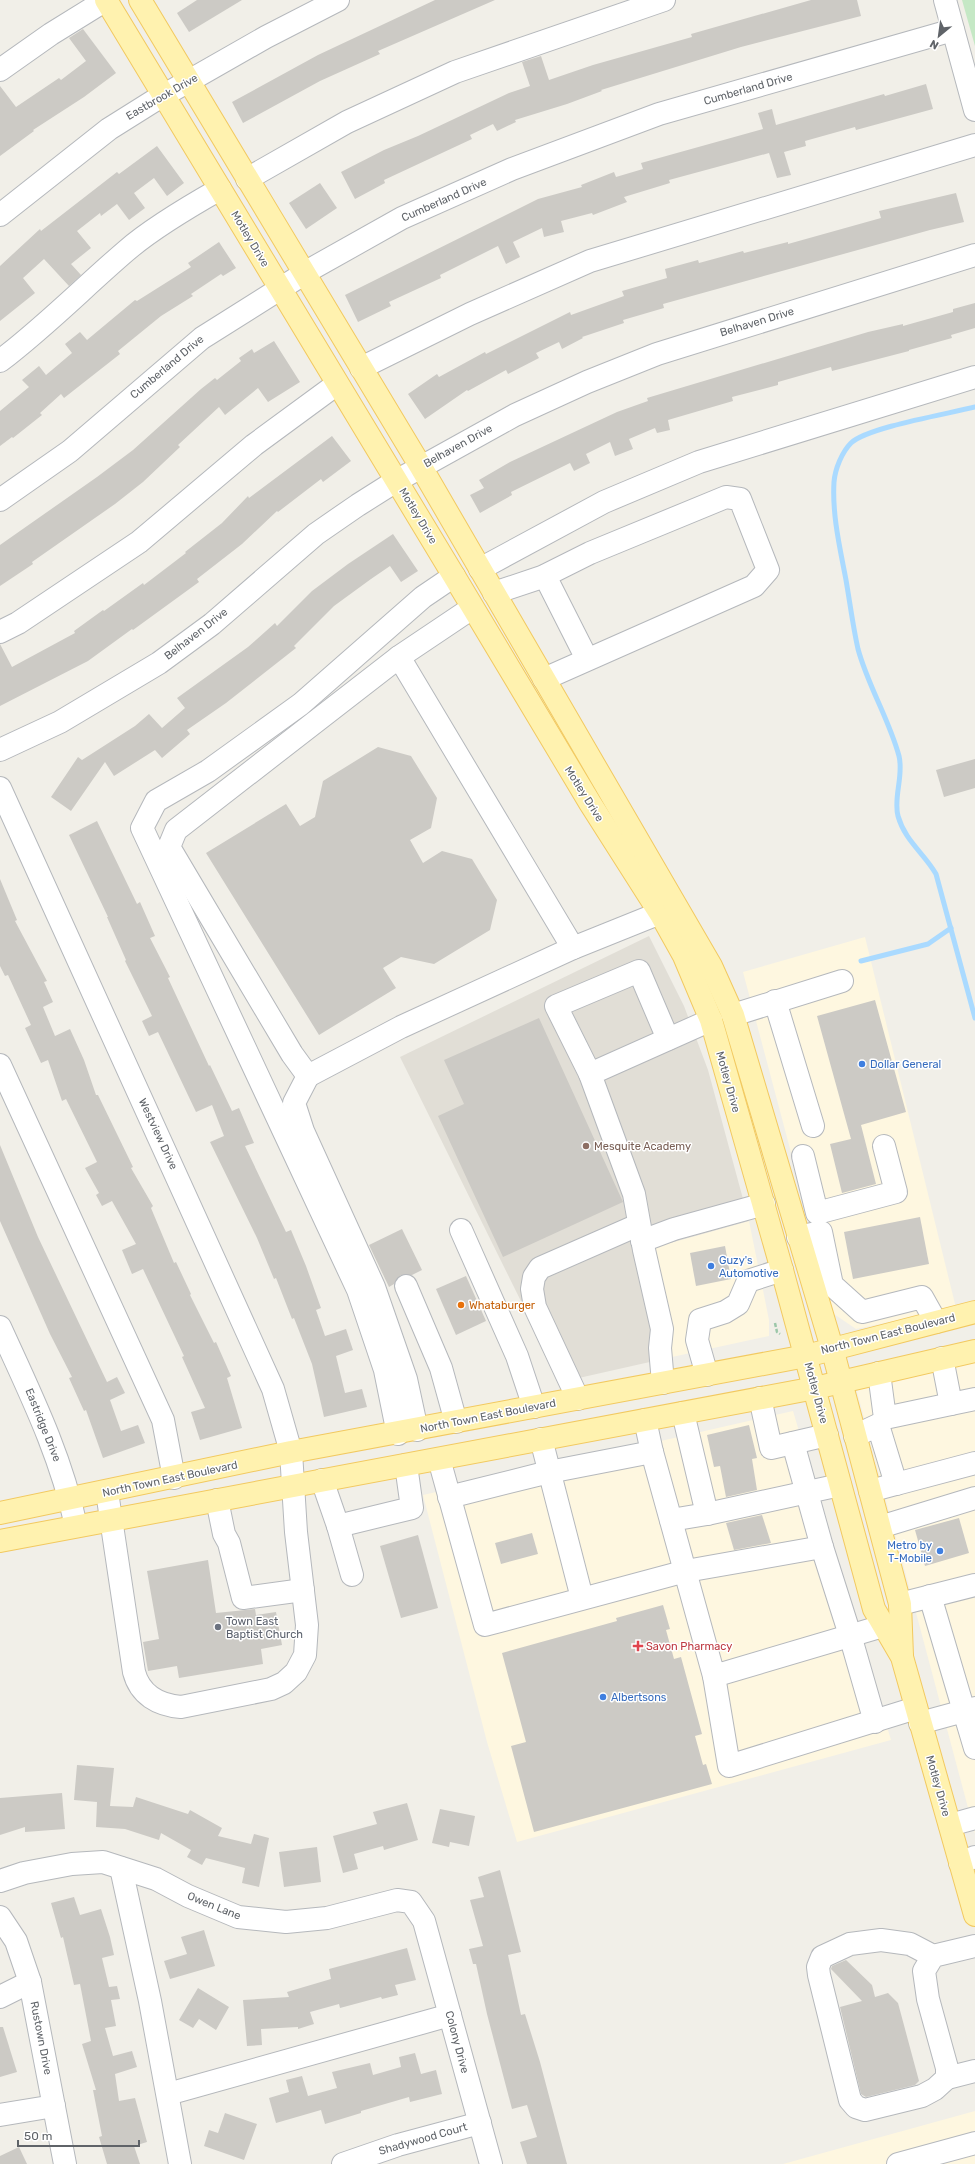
<svg xmlns="http://www.w3.org/2000/svg" width="975" height="2164" viewBox="0 0 975 2164" font-family="Rubik,sans-serif">
	<style>
		.commercial { fill: #fef7e0 }
		.education { fill: #e1ded6 }
		.green { fill: #c5e8c5 }
		.lines { fill: none; stroke-linecap: round; stroke-linejoin: round }
		.stream { stroke: #aadaff; stroke-width: 5 }
		.building { fill: #cccac5 }
		.minor-casing { stroke: #b5b8bc; stroke-width: 24 }
		.major-casing { stroke: #f2c960; stroke-width: 24 }
		.path { stroke: #9cc7a9; stroke-width: 2.5; stroke-dasharray: 4 2; stroke-linecap: butt }
		.minor { stroke: #fff; stroke-width: 22 }
		.major { stroke: #fff2af; stroke-width: 22 }
		.shop-dot { fill: #3f7fe0; stroke: #fff; stroke-width: 1.5 }
		.education-dot { fill: #8d6e63; stroke: #fff; stroke-width: 1.5 }
		.food-dot { fill: #e8710a; stroke: #fff; stroke-width: 1.5 }
		.worship-dot { fill: #6b7280; stroke: #fff; stroke-width: 1.5 }
		.health-dot { fill: #e0444e; stroke: #fff; stroke-width: 1.5 }
		.labels { text-anchor: middle; dominant-baseline: central; stroke-width: 3; stroke-linejoin: round; paint-order: stroke }
		.street-label { font-size: 11px; fill: #5f6368; stroke: #fff }
		.shop-label { font-size: 11px; fill: #366cbe; stroke: #fff; text-anchor: start }
		.education-label { font-size: 11px; fill: #785e54; stroke: #fff; text-anchor: start }
		.food-label { font-size: 11px; fill: #c56008; stroke: #fff; text-anchor: start }
		.worship-label { font-size: 11px; fill: #5b616d; stroke: #fff; text-anchor: start }
		.health-label { font-size: 11px; fill: #be3a42; stroke: #fff; text-anchor: start }
	</style>
	<rect width="100%" height="100%" fill="#f1efe8"/>
	<g class="commercial">
		<polygon points="865,937 956,1308 856,1329 834,1314 743,972"/>
		<polygon points="749,1221 769,1320 769,1336 672,1357 652,1248"/>
		<polygon points="975,1355 975,1834 855,1384"/>
		<polygon points="793,1411 891,1740 517,1842 487,1742 423,1495"/>
		<polygon points="975,2111 975,2164 783,2164"/>
	</g>
	<polygon class="education" points="649,936 684,1006 708,1070 749,1221 652,1248 672,1357 561,1382 400,1057"/>
	<polygon class="green" points="962,0 975,0 975,46"/>
	<g class="lines">
		<g class="stream">
			<path d="M975,407c-27,7 -107,20 -124,36 -9,9 -16,26 -17,39 -2,33 6,66 12,98 4,23 7,47 12,69 10,37 31,70 41,107 5,20 -6,41 -1,60 7,25 26,37 38,58l39,144"/>
			<polyline points="861,961 928,944 951,928"/>
		</g>
	</g>
	<g class="building">
		<polygon points="197,0 242,0 189,32 177,13"/>
		<polygon points="435,0 495,0 378,51 380,54 320,81 243,123 232,102 318,55"/>
		<polygon points="811,0 857,0 861,16 741,47 601,90 602,91 567,104 515,120 516,122 497,131 493,124 470,135 472,139 384,180 385,183 355,199 341,172 384,150 418,136 509,93 530,86 522,62 541,56 549,80 593,65 692,37 691,34"/>
		<polygon points="83,29 116,73 84,97 33,130 34,131 0,156 0,86 16,107 59,78 61,80 86,61 69,38"/>
		<polygon points="926,84 933,109 856,130 855,127 805,141 806,146 784,152 791,175 777,178 769,153 669,180 670,183 624,197 627,202 593,215 592,213 561,221 564,232 544,237 542,228 513,242 520,257 506,264 498,246 440,275 441,278 389,302 391,306 358,322 345,295 538,199 582,187 581,185 614,172 616,177 643,169 641,163 763,129 758,113 772,109 776,125 884,94 885,96"/>
		<polygon points="157,146 184,183 167,196 154,178 134,193 145,208 129,220 117,204 101,216 100,213 77,231 91,248 71,264 81,275 69,286 44,259 23,278 35,293 0,321 0,266 40,229 41,231 117,172 119,174"/>
		<polygon points="320,183 337,208 306,229 289,203"/>
		<polygon points="956,193 964,222 930,230 663,304 664,308 623,320 624,323 582,337 583,338 562,349 559,342 536,353 539,358 508,374 506,370 468,391 467,390 425,419 408,394 437,374 439,377 485,352 486,354 570,312 571,315 624,296 622,291 667,278 665,269 698,260 699,263 743,251 744,253 788,242 788,244 881,218 879,211"/>
		<polygon points="219,242 236,268 223,276 221,274 191,294 193,296 161,316 118,351 120,354 64,398 61,394 40,413 42,415 13,438 12,437 0,446 0,411 29,387 22,380 39,366 46,375 72,353 65,344 80,332 87,340 135,300 137,301 191,267 188,263"/>
		<polygon points="975,303 975,328 951,335 952,338 909,350 909,351 832,371 831,367 778,382 778,385 732,397 733,401 668,420 670,430 657,433 655,428 629,439 633,449 615,456 610,442 586,454 590,463 574,471 570,463 511,492 512,495 480,513 470,495 484,488 479,480 510,462 617,412 648,401 647,398 868,332 903,324 903,326 953,312 953,309"/>
		<polygon points="274,341 300,382 268,402 258,388 225,415 219,407 178,445 180,447 143,482 115,504 32,562 33,564 0,586 0,545 97,477 133,450 201,389 215,378 217,380 241,361 239,358 252,349 254,353"/>
		<polygon points="332,436 351,461 323,482 321,479 278,512 277,511 242,544 197,579 199,582 133,630 132,629 88,661 0,706 0,644 12,667 75,633 74,631 103,610 104,611 143,583 144,585 186,553 185,552 222,523 248,496 249,498"/>
		<polygon points="393,534 418,571 401,582 390,566 371,579 334,606 294,646 296,648 226,703 187,730 190,734 162,758 155,750 114,776 105,762 71,811 51,797 78,757 82,760 135,726 149,714 162,728 185,708 177,698 248,647 275,623 277,626 312,591 348,564"/>
		<polygon points="378,747 411,756 437,798 431,828 410,840 423,863 442,851 472,859 497,900 490,930 434,964 401,957 383,968 396,988 319,1035 206,853 286,804 300,826 315,817 323,781"/>
		<polygon points="975,759 975,788 944,797 936,770"/>
		<polygon points="97,821 137,904 140,902 155,936 150,938 170,977 168,978 209,1066 210,1065 232,1111 239,1108 254,1143 245,1146 286,1232 291,1230 306,1266 321,1308 316,1310 325,1336 346,1329 353,1350 336,1356 345,1393 362,1389 367,1407 324,1417 312,1364 294,1318 292,1319 276,1278 274,1279 257,1238 210,1142 224,1136 212,1105 196,1112 158,1032 149,1036 142,1021 152,1016 125,961 126,960 107,917 108,917 69,835"/>
		<polygon points="0,879 17,920 15,921 47,981 44,982 53,1002 43,1007 55,1036 70,1029 84,1060 96,1095 98,1095 133,1167 131,1168 153,1206 151,1208 174,1263 176,1262 191,1294 190,1295 214,1343 216,1342 231,1376 227,1378 242,1428 200,1440 191,1412 205,1408 182,1357 184,1356 143,1269 132,1274 122,1250 136,1244 112,1201 102,1206 96,1195 99,1193 85,1168 97,1162 66,1099 62,1101 48,1060 41,1063 25,1028 31,1025 8,975 5,976 0,966"/>
		<polygon points="875,1000 906,1112 861,1125 876,1184 842,1193 830,1144 851,1139 817,1016"/>
		<polygon points="539,1018 623,1202 503,1257 438,1116 464,1104 444,1060"/>
		<polygon points="0,1145 38,1237 107,1382 117,1377 125,1393 110,1400 121,1431 138,1425 145,1443 103,1458 86,1410 84,1411 69,1378 72,1377 50,1334 0,1221"/>
		<polygon points="920,1217 929,1264 853,1279 844,1232"/>
		<polygon points="402,1229 422,1270 412,1275 401,1275 394,1284 389,1287 369,1245"/>
		<polygon points="725,1246 731,1279 696,1286 690,1253"/>
		<polygon points="466,1276 486,1321 456,1335 436,1289"/>
		<polygon points="749,1425 757,1458 752,1459 757,1490 726,1497 720,1466 714,1467 707,1435"/>
		<polygon points="762,1515 771,1543 734,1550 726,1523"/>
		<polygon points="959,1518 969,1553 925,1566 915,1530"/>
		<polygon points="532,1533 538,1554 501,1564 495,1543"/>
		<polygon points="418,1535 438,1608 401,1618 380,1546"/>
		<polygon points="208,1560 216,1613 255,1609 256,1615 276,1612 282,1645 261,1649 263,1664 179,1678 177,1666 148,1671 143,1642 159,1639 147,1571"/>
		<polygon points="663,1605 670,1629 666,1630 674,1659 681,1657 702,1734 695,1736 703,1765 706,1764 712,1784 534,1832 511,1746 526,1742 502,1653 617,1621 616,1618"/>
		<polygon points="77,1765 114,1768 110,1806 133,1807 136,1797 188,1814 190,1810 222,1828 218,1836 251,1844 254,1834 269,1838 259,1887 242,1883 245,1868 206,1858 202,1865 187,1857 191,1850 161,1833 159,1840 125,1829 96,1827 97,1802 74,1800"/>
		<polygon points="62,1793 65,1829 25,1832 25,1827 0,1835 0,1798"/>
		<polygon points="407,1803 418,1840 384,1850 383,1846 354,1854 358,1869 343,1873 333,1836 377,1824 373,1812"/>
		<polygon points="440,1809 475,1816 469,1846 450,1842 449,1847 432,1843"/>
		<polygon points="317,1847 321,1882 284,1887 279,1852"/>
		<polygon points="500,1870 521,1952 508,1955 521,2015 525,2014 540,2062 567,2164 527,2164 520,2142 537,2137 527,2105 512,2109 487,2014 476,1964 473,1964 469,1949 483,1946 470,1900 484,1897 478,1877"/>
		<polygon points="74,1897 80,1915 101,1909 110,1937 114,1955 102,1958 109,1987 117,1986 120,1999 111,2000 116,2026 105,2028 113,2056 132,2051 137,2067 115,2074 119,2101 135,2098 147,2142 134,2146 140,2164 107,2164 99,2137 102,2136 93,2090 96,2090 82,2044 91,2041 80,1984 74,1985 63,1937 61,1938 51,1903"/>
		<polygon points="204,1930 215,1966 170,1979 164,1961 187,1954 181,1937"/>
		<polygon points="407,1948 416,1980 395,1985 398,1995 382,1999 381,1997 340,2008 339,2004 310,2012 314,2024 298,2029 298,2027 261,2029 262,2045 247,2046 243,2000 289,1997 287,1992 331,1979 329,1969"/>
		<polygon points="846,1960 872,1985 875,1997 888,1993 898,2003 919,2081 915,2085 866,2097 861,2094 840,2007 862,2001 831,1969 832,1966"/>
		<polygon points="198,1988 229,2007 216,2030 199,2019 193,2028 179,2020"/>
		<polygon points="0,2027 3,2027 17,2072 0,2077"/>
		<polygon points="415,2053 421,2074 436,2070 442,2094 410,2102 409,2097 361,2111 361,2113 325,2124 321,2110 276,2123 269,2098 289,2092 286,2080 302,2076 308,2096 337,2088 332,2072 370,2063 373,2075 401,2067 399,2057"/>
		<polygon points="225,2113 257,2124 244,2160 204,2146 209,2130 218,2133"/>
		<polygon points="19,2147 27,2164 0,2164 0,2156"/>
	</g>
	<g class="lines">
		<defs>
			<g id="minor">
				<polyline points="945,0 975,110"/>
				<polyline points="0,70 51,34 106,0"/>
				<polyline points="247,179 347,122 455,72 664,0"/>
				<polyline points="0,215 109,129 152,102 266,37 338,0"/>
				<path d="M0,361c45,-34 84,-74 126,-110 25,-22 64,-45 94,-62"/>
				<polyline points="361,368 470,314 590,261 975,145"/>
				<polyline points="0,500 70,451 202,338 313,268 402,218 512,169 659,114 953,30"/>
				<polyline points="480,569 604,502 699,462 975,377"/>
				<polyline points="545,576 587,659"/>
				<polyline points="494,593 542,577 590,553 726,497 740,499 768,570 754,586 544,679"/>
				<polyline points="472,608 399,657 176,830 169,847 292,1054 308,1076 401,1027 573,948 660,913"/>
				<polyline points="0,632 18,623 139,542 254,445 337,384"/>
				<polyline points="399,657 573,948"/>
				<polyline points="0,750 60,722 159,663 212,624 316,534 358,505 396,481 515,415 587,382 657,354 975,255"/>
				<path d="M0,788l273,601 18,63 5,80 11,93 -2,30 -9,17 -12,11 -13,6 -90,18c-23,-2 -41,-12 -47,-35l-27,-180"/>
				<polyline points="775,1001 813,1126"/>
				<polyline points="733,1015 842,981"/>
				<polyline points="0,1065 163,1420 174,1478"/>
				<polyline points="590,1074 556,1006 639,971 668,1039"/>
				<polyline points="308,1076 294,1103 303,1131 374,1287 406,1379 417,1430"/>
				<polyline points="803,1156 817,1213 896,1192 884,1146"/>
				<polyline points="461,1230 517,1356 534,1407"/>
				<polyline points="798,1237 821,1232 832,1285 862,1312 922,1297 936,1322"/>
				<polyline points="642,1241 674,1229 764,1204"/>
				<polyline points="406,1286 441,1368 456,1422"/>
				<path d="M0,1327c30,66 61,128 76,199"/>
				<polyline points="942,1358 951,1404 975,1399"/>
				<polyline points="879,1373 885,1418 951,1404"/>
				<polyline points="707,1375 697,1340 700,1320 725,1312 738,1304 748,1281 782,1270"/>
				<polyline points="663,1383 660,1348 662,1329 644,1250 634,1194 590,1074 711,1020"/>
				<polyline points="760,1398 771,1448 827,1435"/>
				<polyline points="578,1399 535,1307 532,1289 534,1277 540,1268 638,1225"/>
				<polyline points="683,1413 707,1514 840,1485"/>
				<polyline points="645,1420 652,1452 714,1676 883,1626"/>
				<polyline points="398,1434 385,1370 358,1290 142,828 156,801 208,771 301,704 423,597 454,576"/>
				<polyline points="855,1436 878,1425 896,1484 870,1491"/>
				<polyline points="541,1439 582,1598"/>
				<polyline points="793,1443 822,1547"/>
				<polyline points="439,1459 485,1625 686,1571 822,1547 850,1635 875,1722"/>
				<polyline points="322,1480 338,1526 412,1508 406,1465"/>
				<polyline points="896,1484 975,1463"/>
				<polyline points="449,1497 549,1472 652,1452"/>
				<polyline points="217,1500 224,1534 229,1543 243,1598 303,1590"/>
				<polyline points="671,1520 707,1514"/>
				<polyline points="338,1526 352,1575"/>
				<polyline points="880,1527 975,1498"/>
				<polyline points="930,1596 964,1711 975,1708"/>
				<polyline points="900,1604 975,1585"/>
				<polyline points="714,1676 729,1766 916,1708"/>
				<polyline points="920,1723 964,1711 975,1748"/>
				<polyline points="950,1825 975,1818"/>
				<polyline points="960,1863 975,1857"/>
				<polyline points="121,1868 150,2001 180,2164"/>
				<polyline points="0,1881 24,1873 72,1864 103,1862 156,1879 188,1896 238,1917 286,1922 327,1918 397,1900 411,1902 424,1921 491,2164"/>
				<polyline points="0,1917 16,1941 30,1982 65,2164"/>
				<polyline points="933,1956 924,1971 928,1999 947,2068 947,2078 935,2089 922,2096 865,2110 856,2107 850,2100 819,1975 818,1967 822,1957 850,1944 881,1940 910,1944 933,1956 975,1946"/>
				<polyline points="0,1997 30,1982"/>
				<polyline points="947,2078 975,2071"/>
				<polyline points="168,2094 450,2015"/>
				<polyline points="0,2115 54,2106"/>
				<polyline points="343,2164 398,2145 480,2123"/>
				<polyline points="898,2164 975,2143"/>
			</g>
			<g id="major">
				<polyline points="106,0 454,576 590,803 660,913 684,956 711,1020 782,1270 874,1609 902,1657 975,1915"/>
				<polyline points="140,0 421,467 711,966 733,1015 832,1348 900,1604 902,1656"/>
				<polyline points="0,1513 291,1452 806,1356 975,1312"/>
				<polyline points="0,1541 815,1388 975,1351"/>
			</g>
		</defs>
		<use href="#minor" class="minor-casing"/>
		<use href="#major" class="major-casing"/>
		<polyline class="path" points="775,1323 777,1332 780,1334"/>
		<use href="#minor" class="minor"/>
		<use href="#major" class="major"/>
	</g>
	<g class="shop-dot">
		<circle cx="862" cy="1064" r="4"/>
		<circle cx="711" cy="1266" r="4"/>
		<circle cx="940" cy="1551" r="4"/>
		<circle cx="603" cy="1697" r="4"/>
	</g>
	<circle class="education-dot" cx="586" cy="1146" r="4"/>
	<circle class="food-dot" cx="461" cy="1305" r="4"/>
	<circle class="worship-dot" cx="218" cy="1627" r="4"/>
	<path class="health-dot" d="M636 1640h4v4h4v4h-4v4h-4v-4h-4v-4h4z"/>
	<g class="labels">
		<g class="street-label">
			<text transform="translate(748 89) rotate(-16)">Cumberland Drive</text>
			<text transform="translate(162 97) rotate(-30)">Eastbrook Drive</text>
			<text transform="translate(444 200) rotate(-24)">Cumberland Drive</text>
			<text transform="translate(250 239) rotate(59)">Motley Drive</text>
			<text transform="translate(757 322) rotate(-17)">Belhaven Drive</text>
			<text transform="translate(167 367) rotate(-40)">Cumberland Drive</text>
			<text transform="translate(458 446) rotate(-29)">Belhaven Drive</text>
			<text transform="translate(418 516) rotate(59)">Motley Drive</text>
			<text transform="translate(196 634) rotate(-38)">Belhaven Drive</text>
			<text transform="translate(584 794) rotate(58)">Motley Drive</text>
			<text transform="translate(728 1082) rotate(74)">Motley Drive</text>
			<text transform="translate(158 1134) rotate(65)">Westview Drive</text>
			<text transform="translate(888 1334) rotate(-14)">North Town East Boulevard</text>
			<text transform="translate(816 1393) rotate(75)">Motley Drive</text>
			<text transform="translate(488 1416) rotate(-11)">North Town East Boulevard</text>
			<text transform="translate(43 1425) rotate(68)">Eastridge Drive</text>
			<text transform="translate(170 1479) rotate(-12)">North Town East Boulevard</text>
			<text transform="translate(938 1786) rotate(74)">Motley Drive</text>
			<text transform="translate(214 1906) rotate(22)">Owen Lane</text>
			<text transform="translate(41 2038) rotate(79)">Rustown Drive</text>
			<text transform="translate(457 2042) rotate(75)">Colony Drive</text>
			<text transform="translate(423 2139) rotate(-16)">Shadywood Court</text>
		</g>
		<g class="shop-label">
			<text x="870" y="1064">Dollar General</text>
			<text x="719" y="1260">Guzy's<tspan x="719" dy="13">Automotive</tspan></text>
			<text x="932" y="1545" text-anchor="end">Metro by<tspan x="932" dy="13">T-Mobile</tspan></text>
			<text x="611" y="1697">Albertsons</text>
		</g>
		<g class="education-label">
			<text x="594" y="1146">Mesquite Academy</text>
		</g>
		<g class="food-label">
			<text x="469" y="1305">Whataburger</text>
		</g>
		<g class="worship-label">
			<text x="226" y="1621">Town East<tspan x="226" dy="13">Baptist Church</tspan></text>
		</g>
		<g class="health-label">
			<text x="646" y="1646">Savon Pharmacy</text>
		</g>
	</g>
	<g transform="translate(939 36) rotate(209)" stroke="#ffffff" stroke-width="3" paint-order="stroke">
	<path d="M0-3L7 15L0 10L-7 15Z" fill="#5f6368"/>
	<text y="-6" font-size="11" font-weight="bold" text-anchor="middle" fill="#5f6368">N</text>
	</g>
	<path d="M18 2140v6h121v-6" fill="none" stroke="#5f6368" stroke-width="2"/>
	<text x="24" y="2140" font-size="12" fill="#5f6368" stroke="#ffffff" stroke-width="3" paint-order="stroke">50 m</text>
</svg>
